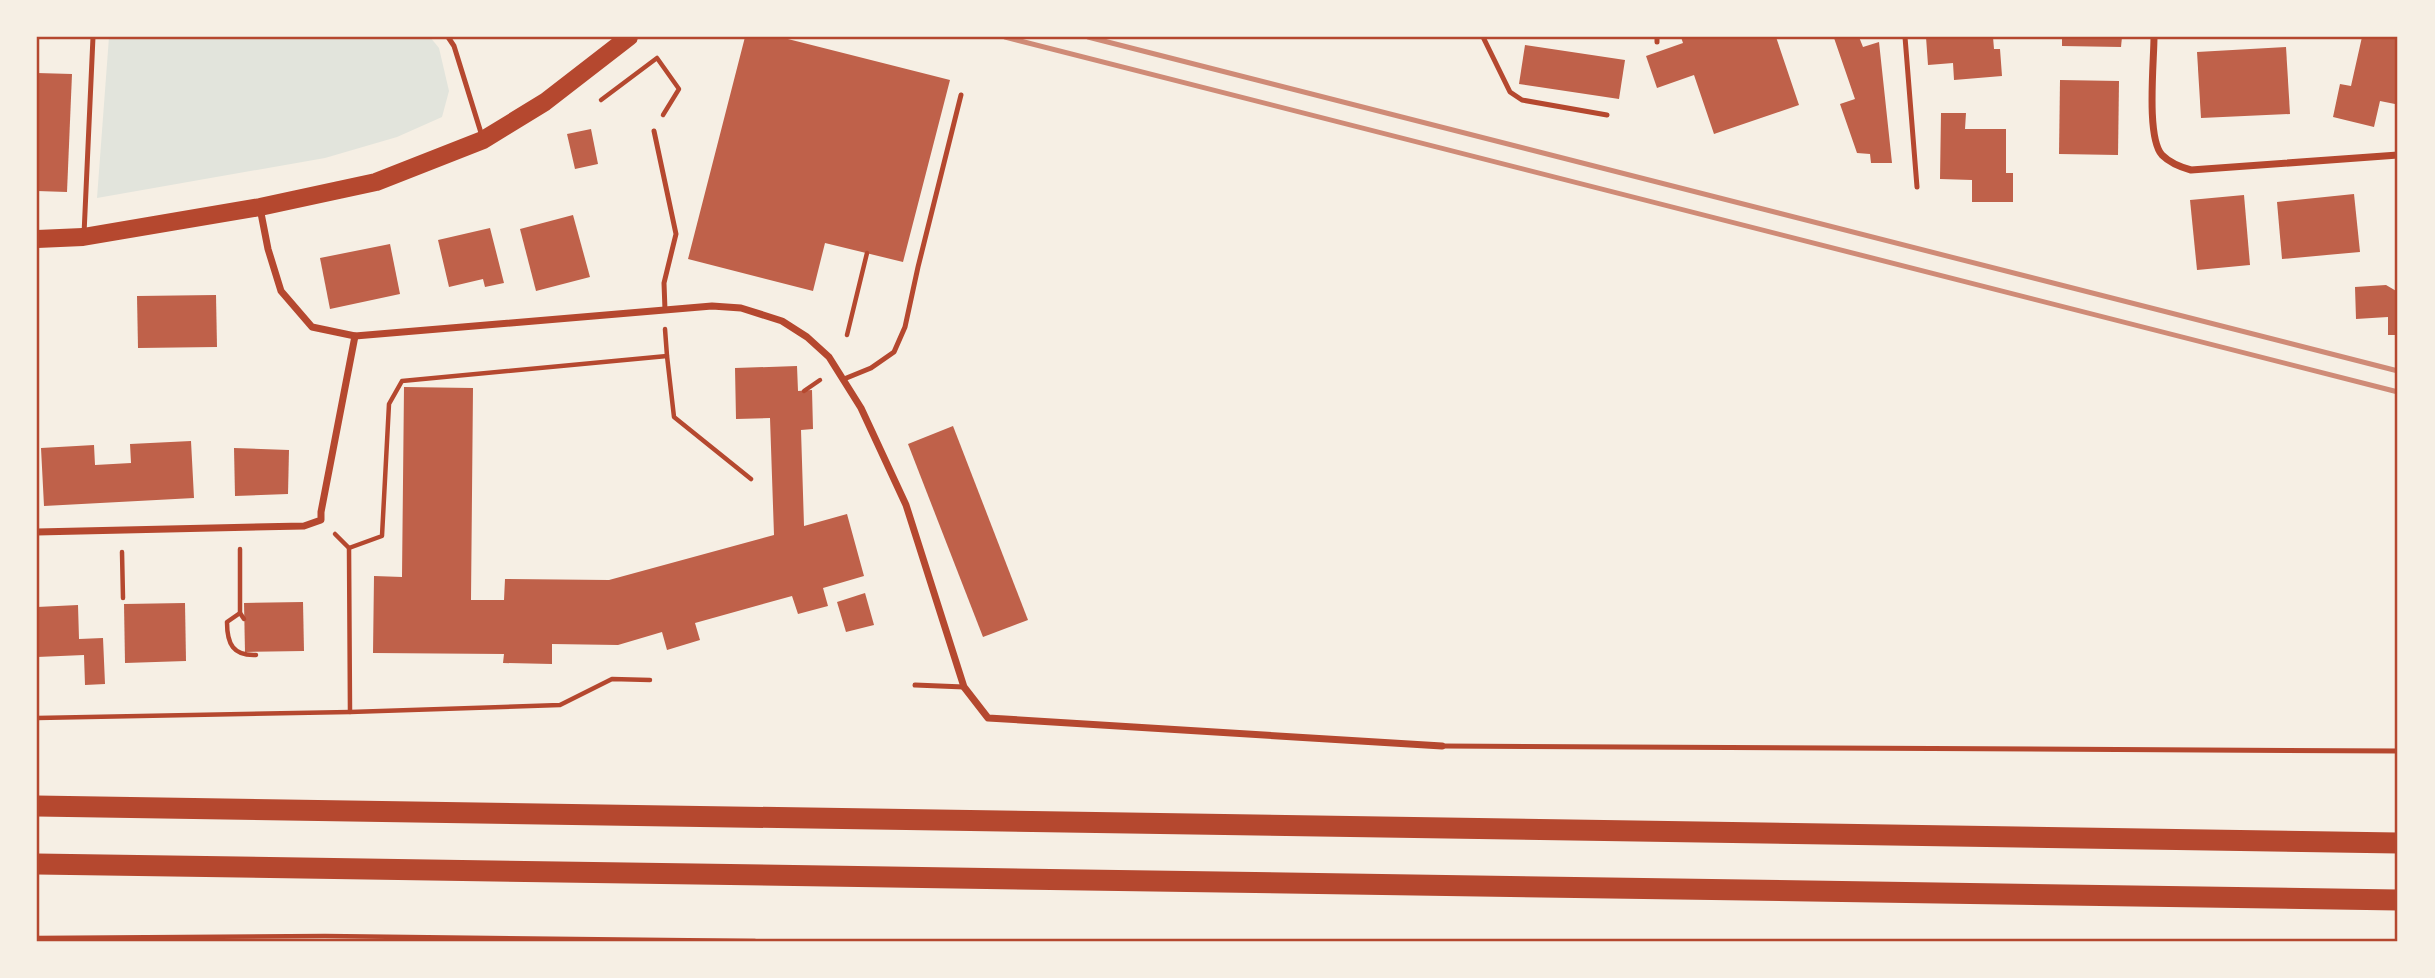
<svg xmlns="http://www.w3.org/2000/svg" width="2435" height="978" viewBox="0 0 2435 978" font-family="'Open Sans',sans-serif">
	<style>
		.green { fill: #e2e4dc }
		.building { fill: #bf614a }
		.lines { fill: none; stroke-linecap: round; stroke-linejoin: round }
		.path { stroke: #b5482f; stroke-width: 4.5 }
		.service { stroke: #b5482f; stroke-width: 5 }
		.minor { stroke: #b5482f; stroke-width: 7 }
		.primary { stroke: #b5482f; stroke-width: 18 }
		.motorway { stroke: #b5482f; stroke-width: 21 }
		.rail { stroke: #cf8b77; stroke-width: 5 }
		.neatline { fill: none; stroke: #b5482f; stroke-width: 2.5 }
	</style>
	<rect width="100%" height="100%" fill="#f6efe4"/>
	<polygon class="green" points="109,37 430,37 439,48 449,91 442,117 397,137 325,158 97,198"/>
	<g class="building">
		<polygon points="745,37 780,37 950,80 903,262 825,243 813,291 688,259"/>
		<polygon points="1681,37 1776,37 1799,105 1714,134 1694,75 1657,88 1646,56 1683,43"/>
		<polygon points="1838,37 1859,37 1863,47 1879,42 1892,163 1871,163 1870,154 1857,153 1840,104 1855,99 1834,38"/>
		<polygon points="1926,37 1993,37 1994,49 2000,49 2002,76 1954,80 1953,63 1928,65"/>
		<polygon points="2062,37 2122,37 2121,47 2062,46"/>
		<polygon points="2362,37 2398,37 2398,90 2395,104 2380,101 2374,127 2333,117 2340,84 2351,86"/>
		<polygon points="1525,45 1625,60 1619,99 1519,84"/>
		<polygon points="2286,47 2290,114 2201,118 2197,52"/>
		<polygon points="37,73 72,74 67,192 37,191"/>
		<polygon points="2060,80 2119,81 2118,155 2059,154"/>
		<polygon points="1941,113 1966,113 1965,129 2006,129 2006,173 2013,173 2013,202 1972,202 1972,180 1940,179"/>
		<polygon points="591,129 598,164 575,169 567,134"/>
		<polygon points="2354,194 2360,252 2282,259 2277,202"/>
		<polygon points="2244,195 2250,265 2197,270 2190,200"/>
		<polygon points="573,215 590,277 536,291 520,229"/>
		<polygon points="490,228 504,283 485,287 483,279 449,287 438,240"/>
		<polygon points="390,244 400,294 330,309 320,258"/>
		<polygon points="2386,285 2398,292 2398,335 2388,335 2388,317 2356,319 2355,287"/>
		<polygon points="216,295 217,347 138,348 137,296"/>
		<polygon points="797,366 798,391 812,390 813,429 801,430 804,526 847,514 864,576 823,588 828,606 798,614 792,596 695,623 700,640 667,650 662,632 618,645 552,644 552,664 503,663 504,654 373,653 374,576 402,577 404,387 473,388 471,600 504,600 505,579 609,580 774,535 770,418 736,419 735,368"/>
		<polygon points="953,426 1028,620 983,637 908,444"/>
		<polygon points="191,441 194,498 44,506 41,448 94,445 95,465 131,463 130,444"/>
		<polygon points="234,448 289,450 288,494 235,496"/>
		<polygon points="865,593 874,625 846,632 837,602"/>
		<polygon points="303,602 304,651 245,652 244,603"/>
		<polygon points="185,603 186,661 125,663 124,604"/>
		<polygon points="78,605 79,639 103,638 105,684 85,685 84,655 37,657 37,607"/>
	</g>
	<g class="lines">
		<g class="path">
			<polyline points="601,100 657,58 679,89 663,115"/>
			<polyline points="665,329 667,356"/>
			<polyline points="847,335 867,253"/>
			<polyline points="804,391 820,380"/>
			<polyline points="335,534 349,548 350,712"/>
			<polyline points="349,548 382,536 389,404 402,381 667,356 674,417 751,479"/>
			<polyline points="240,549 240,613 244,619"/>
			<polyline points="122,552 123,598"/>
			<path d="M240,613l-13,9c0,22 6,34 29,33"/>
			<polyline points="37,718 350,712 560,705 612,679 650,680"/>
			<polyline points="37,938 325,936 755,941"/>
		</g>
		<g class="service">
			<polyline points="448,37 454,46 482,136"/>
			<polyline points="1483,37 1510,92 1522,100 1607,115"/>
			<polyline points="1657,37 1657,42"/>
			<polyline points="1905,37 1917,187"/>
			<polyline points="654,131 676,234 664,283 665,310"/>
			<polyline points="84,234 93,37"/>
			<polyline points="844,379 871,368 894,352 905,327 918,267 961,95"/>
			<polyline points="915,685 964,687"/>
			<polyline points="1442,746 2398,751"/>
		</g>
		<g class="minor">
			<path d="M2154,37c0,25 -8,100 8,118 8,8 18,12 29,15l207,-15"/>
			<polyline points="260,208 268,249 281,291 312,327 355,336 712,306 741,308 782,321 807,337 829,357 861,408 906,505 964,687 988,718 1442,746"/>
			<polyline points="37,532 304,526 321,520 321,512 355,336"/>
		</g>
		<polyline class="primary" points="37,239 83,237 260,207 376,182 483,140 545,102 629,37"/>
		<g class="motorway">
			<polyline points="37,806 2398,843"/>
			<polyline points="37,864 2398,900"/>
		</g>
		<g class="rail">
			<polyline points="1005,37 2398,392"/>
			<polyline points="1088,37 2398,371"/>
		</g>
	</g>
	<rect width="2435" height="978" fill="none" stroke="#f6efe4" stroke-width="77"/>
	<rect x="38" y="38" width="2358" height="902" class="neatline"/>
</svg>
